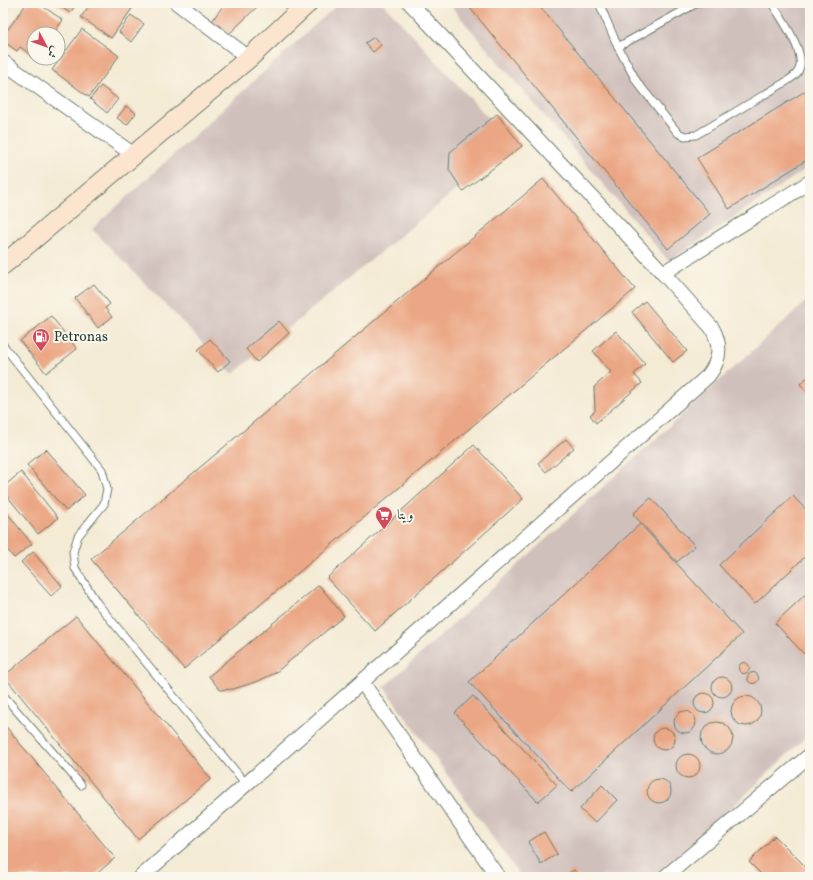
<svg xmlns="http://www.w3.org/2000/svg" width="813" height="880" viewBox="0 0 813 880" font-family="Vollkorn,Amiri,serif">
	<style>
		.industrial { fill: #d0c0bc }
		.building { fill: #eba785 }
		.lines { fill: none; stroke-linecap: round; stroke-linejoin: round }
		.lane-casing { stroke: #6a7a6c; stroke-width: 9 }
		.street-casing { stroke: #6a7a6c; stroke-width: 16 }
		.secondary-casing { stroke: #6a7a6c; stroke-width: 21 }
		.lane { stroke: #fff; stroke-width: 7 }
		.street { stroke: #fff; stroke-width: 14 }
		.secondary { stroke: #fce5cf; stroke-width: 19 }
		.labels { text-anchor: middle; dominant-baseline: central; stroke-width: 4; stroke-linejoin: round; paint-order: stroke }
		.poi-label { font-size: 14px; fill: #1f3d34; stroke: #fbf7ec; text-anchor: start }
	</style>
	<rect width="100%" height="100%" fill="#fbf7ec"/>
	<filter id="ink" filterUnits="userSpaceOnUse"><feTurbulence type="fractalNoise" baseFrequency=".025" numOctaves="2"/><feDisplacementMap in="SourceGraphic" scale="8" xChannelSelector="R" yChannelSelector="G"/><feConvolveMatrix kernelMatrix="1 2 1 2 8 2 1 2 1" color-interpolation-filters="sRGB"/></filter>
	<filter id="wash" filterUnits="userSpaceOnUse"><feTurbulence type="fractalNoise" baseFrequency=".012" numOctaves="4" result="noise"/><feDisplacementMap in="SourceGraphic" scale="16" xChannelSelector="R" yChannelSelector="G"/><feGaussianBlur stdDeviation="0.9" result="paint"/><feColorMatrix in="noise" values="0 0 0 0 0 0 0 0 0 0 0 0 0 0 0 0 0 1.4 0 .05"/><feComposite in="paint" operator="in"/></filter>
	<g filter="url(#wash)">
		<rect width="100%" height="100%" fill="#f4ebd5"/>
		<g class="industrial">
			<polygon points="339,3 383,3 512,144 233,374 92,229"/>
			<polygon points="448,3 810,3 810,166 669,261"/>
			<polygon points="810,298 810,733 659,877 521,877 384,687"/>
		</g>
		<g id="blocks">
			<g class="building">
				<polygon points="3,3 11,3 3,14"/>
				<polygon points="27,3 38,3 63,20 53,34 34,34 34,57 20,47 17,51 3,41 3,36"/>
				<polygon points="55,3 77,3 70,13"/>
				<polygon points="91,3 136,3 111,38 81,17"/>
				<polygon points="225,3 261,3 227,36 209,25"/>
				<polygon points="466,3 537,3 710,214 668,249"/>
				<polygon points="131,15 144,24 131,42 119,32"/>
				<polygon points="82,29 119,56 89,97 52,70"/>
				<polygon points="374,37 381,45 373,52 365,43"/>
				<polygon points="101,86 118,99 107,113 90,99"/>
				<polygon points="810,88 810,158 729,209 697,158"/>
				<polygon points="126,106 136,113 127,125 117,118"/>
				<polygon points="497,114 522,146 463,191 449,170 450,152"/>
				<polygon points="543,179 635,289 184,669 91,559"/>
				<polygon points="94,284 110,304 105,308 112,317 98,328 75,298"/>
				<polygon points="645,301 687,351 673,362 632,312"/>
				<polygon points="51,316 77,349 46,373 20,341"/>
				<polygon points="279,321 289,333 257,362 246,349"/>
				<polygon points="616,331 645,364 634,374 642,383 596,423 590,415 595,411 594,387 611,372 593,351"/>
				<polygon points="210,339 230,361 218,372 198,350"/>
				<polygon points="810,375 810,395 800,384"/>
				<polygon points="566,439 574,448 546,472 538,463"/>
				<polygon points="474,445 523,499 375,631 327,578"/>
				<polygon points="46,449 85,495 66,511 27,465"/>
				<polygon points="21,472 58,518 38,534 3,491 3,487"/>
				<polygon points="793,496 810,514 810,552 755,604 719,565"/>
				<polygon points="651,498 695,546 677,562 633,514"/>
				<polygon points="3,508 32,544 14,558 3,544"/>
				<polygon points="640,524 742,634 571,792 469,682"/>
				<polygon points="33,552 62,586 51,596 21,562"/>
				<polygon points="319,585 344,616 275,673 256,682 233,689 220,690 209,676"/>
				<polygon points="810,590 810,648 804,654 775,623"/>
				<polygon points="76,616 211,779 138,839 4,676"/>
				<circle cx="744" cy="668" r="5.5"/>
				<circle cx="753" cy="678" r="5.5"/>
				<circle cx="722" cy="687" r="10"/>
				<circle cx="704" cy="703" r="10"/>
				<circle cx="746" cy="711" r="15"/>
				<polygon points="473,696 557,785 538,802 455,713"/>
				<circle cx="685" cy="722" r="11"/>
				<circle cx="717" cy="738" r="16"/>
				<polygon points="3,723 115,858 93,877 7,877 3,873"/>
				<circle cx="664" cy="739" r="11"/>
				<circle cx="688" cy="766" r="12"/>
				<circle cx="659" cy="791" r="12"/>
				<polygon points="602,785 617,800 595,823 580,809"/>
				<polygon points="544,832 557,854 541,864 528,842"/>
				<polygon points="775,836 810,871 810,877 764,877 749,862"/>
				<polygon points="574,870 578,877 563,877"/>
			</g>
		</g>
	</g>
	<g filter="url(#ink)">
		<use href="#blocks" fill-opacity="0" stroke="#6a7a6c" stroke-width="1"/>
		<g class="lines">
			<defs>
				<g id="lane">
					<polyline points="599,3 618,47 697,3"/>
					<path d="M618,47l19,35 41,51 7,3 11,-1 88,-52c4,-3 10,-6 13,-10 13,-17 -16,-54 -25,-70"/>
					<polyline points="3,345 102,470 107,489 104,504 78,536 73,552 75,568 97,603 246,784"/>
					<polyline points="3,695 81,785"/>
				</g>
				<g id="street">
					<polyline points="177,3 249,58"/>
					<polyline points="3,62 134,155"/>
					<polyline points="663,273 810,182"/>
					<polyline points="362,682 498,877"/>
					<path d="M141,877l567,-501c12,-15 14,-30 4,-48l-49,-55 -253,-270"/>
					<polyline points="665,877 810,755"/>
				</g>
				<polyline id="secondary" points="3,265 249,58 308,3"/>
			</defs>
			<use href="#lane" class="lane-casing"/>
			<use href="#street" class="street-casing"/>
			<use href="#secondary" class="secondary-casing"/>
			<use href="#lane" class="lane"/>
			<use href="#street" class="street"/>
			<use href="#secondary" class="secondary"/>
		</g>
	</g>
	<defs>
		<symbol id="fuel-pin" viewBox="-11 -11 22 30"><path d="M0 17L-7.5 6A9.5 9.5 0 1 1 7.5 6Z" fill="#d1495b" stroke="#fbf7ec"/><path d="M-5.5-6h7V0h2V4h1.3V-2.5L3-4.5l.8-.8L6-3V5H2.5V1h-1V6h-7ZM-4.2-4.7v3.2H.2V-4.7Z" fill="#fff"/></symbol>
		<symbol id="supermarket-pin" viewBox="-11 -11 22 30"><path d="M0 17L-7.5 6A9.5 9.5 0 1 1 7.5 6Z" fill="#d1495b" stroke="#fbf7ec"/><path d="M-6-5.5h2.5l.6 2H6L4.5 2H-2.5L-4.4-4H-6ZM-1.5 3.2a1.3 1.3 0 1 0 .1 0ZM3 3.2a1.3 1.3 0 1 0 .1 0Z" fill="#fff"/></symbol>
	</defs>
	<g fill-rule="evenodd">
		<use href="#fuel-pin" x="31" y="327" width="20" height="27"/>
		<use href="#supermarket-pin" x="374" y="505" width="20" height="27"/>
	</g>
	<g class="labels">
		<g class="poi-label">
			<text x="54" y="337">Petronas</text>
			<text x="397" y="515">ويتا</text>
		</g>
	</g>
	<rect width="813" height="880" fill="none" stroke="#fbf7ec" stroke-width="16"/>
	<g transform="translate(46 46) rotate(131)"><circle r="19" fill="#fbf7ec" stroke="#a3ada2"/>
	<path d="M0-3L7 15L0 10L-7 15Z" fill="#d1495b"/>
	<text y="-6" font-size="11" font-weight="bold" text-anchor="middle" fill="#1f3d34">ش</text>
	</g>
</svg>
